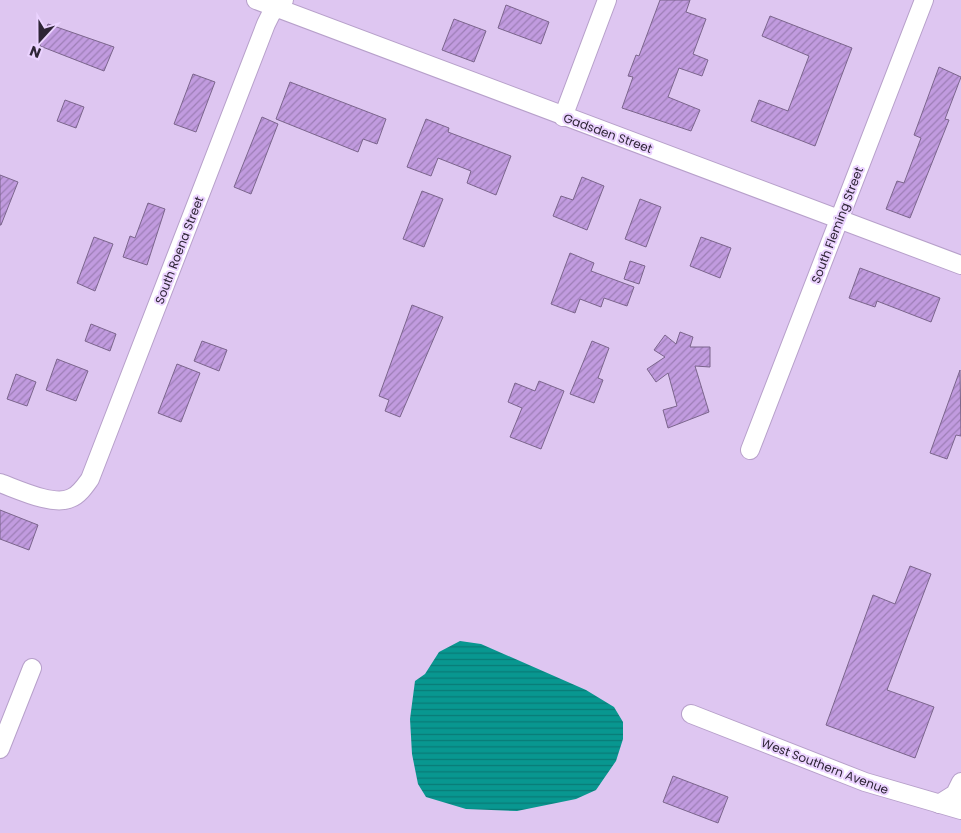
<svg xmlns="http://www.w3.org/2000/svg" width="961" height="833" viewBox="0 0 961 833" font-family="Poppins,sans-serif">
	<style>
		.water { fill: url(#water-rules) }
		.building { fill: url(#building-hatch); stroke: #7b658c }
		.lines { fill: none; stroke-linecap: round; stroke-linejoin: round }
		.street-casing { stroke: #b7a0ca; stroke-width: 20 }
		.street { stroke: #fff; stroke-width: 18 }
		.labels { text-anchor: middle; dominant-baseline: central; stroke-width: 4; stroke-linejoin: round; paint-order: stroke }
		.street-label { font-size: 12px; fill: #2e2536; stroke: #ebd3ff }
	</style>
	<defs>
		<pattern id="water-rules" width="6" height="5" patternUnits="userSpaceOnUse" patternTransform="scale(1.25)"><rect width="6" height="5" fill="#089790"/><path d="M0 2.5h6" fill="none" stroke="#097b76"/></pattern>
		<pattern id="building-hatch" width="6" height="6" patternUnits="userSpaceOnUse" patternTransform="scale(1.25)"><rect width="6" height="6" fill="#c19bdf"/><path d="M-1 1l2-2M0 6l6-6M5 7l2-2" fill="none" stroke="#9d7eb6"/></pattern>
	</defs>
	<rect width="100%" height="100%" fill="#dec6f1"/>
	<polygon class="water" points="460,641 481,644 586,690 614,707 623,722 623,739 616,761 596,790 576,799 517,811 466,809 426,797 418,784 412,754 410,719 415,681 425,674 439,652"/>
	<g class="building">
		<polygon points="660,0 690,0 686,12 706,19 693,54 708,60 702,76 679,68 668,97 700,110 691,131 622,108 633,77 628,76 636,55 639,56"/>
		<polygon points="506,5 549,22 541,44 498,28"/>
		<polygon points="770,16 852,48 815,146 751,121 759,100 788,111 809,56 762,36"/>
		<polygon points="454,19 486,31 474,62 442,50"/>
		<polygon points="48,24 114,47 104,71 40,46"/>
		<polygon points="939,67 961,77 945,119 949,120 910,218 886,209 897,181 904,183 921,138 914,135"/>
		<polygon points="193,74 215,82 196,132 174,124"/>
		<polygon points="290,82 386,119 377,144 363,139 358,152 276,119"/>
		<polygon points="65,100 84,107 76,128 57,121"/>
		<polygon points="262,117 278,124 251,194 234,187"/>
		<polygon points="426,119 449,128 448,132 511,156 496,195 467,183 471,171 438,158 431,176 407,167"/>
		<polygon points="0,175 18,182 1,225 0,225"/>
		<polygon points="582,177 604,186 587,230 553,216 561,196 573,200"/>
		<polygon points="422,191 443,199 424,247 403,239"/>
		<polygon points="640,199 661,207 646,247 625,239"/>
		<polygon points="148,203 165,209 147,265 123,257 130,236 135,238"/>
		<polygon points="94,237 113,244 95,291 77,283"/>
		<polygon points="701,237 731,248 720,278 690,266"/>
		<polygon points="570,253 594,263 591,271 634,287 627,306 604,298 601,307 580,299 575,313 551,304"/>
		<polygon points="630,261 645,266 639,284 624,279"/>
		<polygon points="860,268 940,298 931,322 877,301 875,307 849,298"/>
		<polygon points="412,305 443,317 400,417 385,411 389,400 379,396"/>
		<polygon points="91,324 116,334 110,351 85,341"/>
		<polygon points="680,332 693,337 690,347 710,347 710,367 695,366 709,412 668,428 663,410 677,406 668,373 656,382 647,369 665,357 654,350 665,335 676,344"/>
		<polygon points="202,341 227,350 219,371 194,361"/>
		<polygon points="592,341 609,348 598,378 603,380 594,403 570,394"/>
		<polygon points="57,359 88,371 76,401 46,390"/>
		<polygon points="177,364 200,373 181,422 158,413"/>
		<polygon points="960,370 961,436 956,435 947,459 930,453"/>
		<polygon points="16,374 36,382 27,406 7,399"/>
		<polygon points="539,381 564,391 541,449 510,437 522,408 508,402 515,383 535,391"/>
		<polygon points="0,510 38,525 29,550 0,539"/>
		<polygon points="910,566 931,574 887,690 934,707 915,758 826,725 873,595 895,604"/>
		<polygon points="673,776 728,797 718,823 663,802"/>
	</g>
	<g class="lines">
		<defs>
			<g id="street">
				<polyline points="256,0 961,265"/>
				<polyline points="563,117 607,0"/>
				<polyline points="750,450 924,0"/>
				<path d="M0,483c17,6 54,24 71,15 8,-3 14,-12 19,-19l176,-455 5,-10 13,-14"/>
				<polyline points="691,714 865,782 961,810"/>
				<polyline points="0,749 32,668"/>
				<polyline points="939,804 955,794 961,782"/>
			</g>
		</defs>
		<use href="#street" class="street-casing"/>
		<use href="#street" class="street"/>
	</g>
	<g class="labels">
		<g class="street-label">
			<text transform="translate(608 133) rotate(20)">Gadsden Street</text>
			<text transform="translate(837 225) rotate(-69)">South Fleming Street</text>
			<text transform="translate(179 250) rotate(-69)">South Roena Street</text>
			<text transform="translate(825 766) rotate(21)">West Southern Avenue</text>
		</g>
	</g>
	<g transform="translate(40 40) rotate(201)" stroke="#ebd3ff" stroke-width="4" paint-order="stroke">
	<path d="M0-4L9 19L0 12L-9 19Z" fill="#2e2536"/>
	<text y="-8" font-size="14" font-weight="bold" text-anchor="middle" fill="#2e2536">N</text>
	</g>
</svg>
